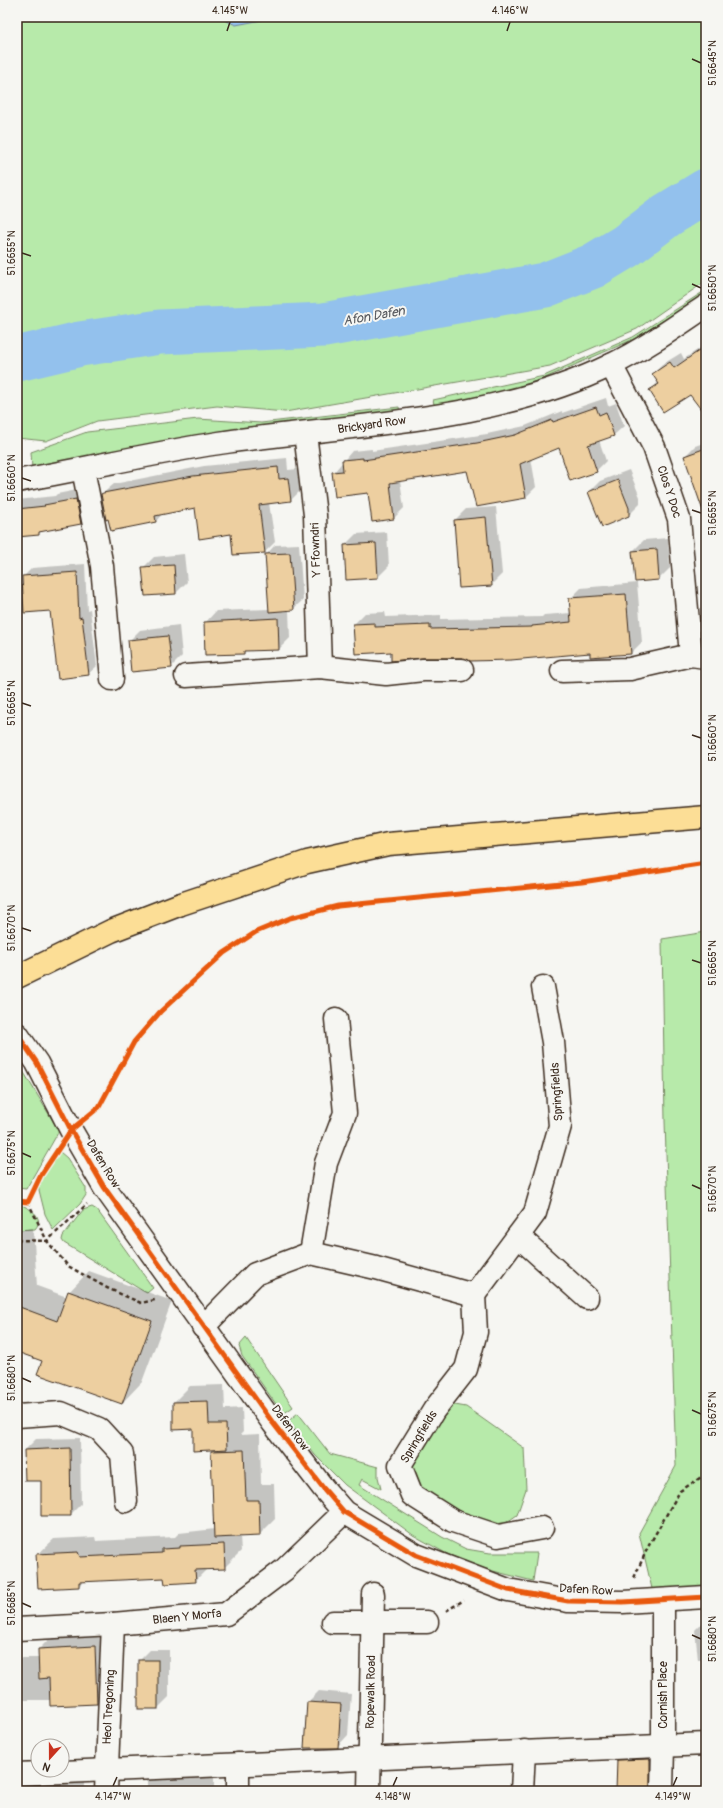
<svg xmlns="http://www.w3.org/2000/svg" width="723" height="1808" viewBox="0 0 723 1808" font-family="Pangolin,sans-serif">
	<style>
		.green { fill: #b7eaaa; stroke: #798a64 }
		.water { fill: #93c1ed; stroke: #70859a }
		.shadow { fill: #0003 }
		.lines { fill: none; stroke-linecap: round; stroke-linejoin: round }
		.river { stroke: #93c1ed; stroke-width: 45 }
		.building { fill: #edcfa0; stroke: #3b2a1e }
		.minor-casing { stroke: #3b2a1e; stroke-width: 25 }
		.major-casing { stroke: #3b2a1e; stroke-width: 25 }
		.path { stroke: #3b2a1e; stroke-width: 2.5; stroke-dasharray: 4 3; stroke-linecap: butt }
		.minor { stroke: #f6f6f2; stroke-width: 22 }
		.major { stroke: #fcde96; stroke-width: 22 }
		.cycleway-casing { stroke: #f6f6f2; stroke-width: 8 }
		.cycleway { stroke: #e8590c; stroke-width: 5 }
		.ticks { fill: none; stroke: #3b2a1e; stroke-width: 1.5 }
		.labels { text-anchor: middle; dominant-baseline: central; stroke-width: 4; stroke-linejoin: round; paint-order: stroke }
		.street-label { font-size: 12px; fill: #3b2a1e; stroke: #f6f6f2 }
		.water-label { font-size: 13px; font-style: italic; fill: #55575c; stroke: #f6f6f2 }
		.neatline { fill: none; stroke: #3b2a1e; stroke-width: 1.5 }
		.ticks-label { font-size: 10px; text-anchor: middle; fill: #3b2a1e }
	</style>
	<rect width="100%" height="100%" fill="#f6f6f2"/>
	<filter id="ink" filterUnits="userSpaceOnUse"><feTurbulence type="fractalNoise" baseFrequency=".025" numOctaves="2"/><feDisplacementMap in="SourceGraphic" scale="8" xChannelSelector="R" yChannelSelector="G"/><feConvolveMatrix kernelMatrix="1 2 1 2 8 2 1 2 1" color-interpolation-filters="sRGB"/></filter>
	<g filter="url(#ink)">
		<g class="green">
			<polygon points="17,17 706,17 706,281 637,329 550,366 285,412 217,406 97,421 46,441 17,438"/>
			<polygon points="706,290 706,294 634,339 545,378 490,396 435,408 433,400 544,376 633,337"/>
			<polygon points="399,407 400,412 32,469 31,452 87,432 198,419 261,423"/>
			<polygon points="706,932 706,1590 653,1593 639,1533 676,1466 665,1121 662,939"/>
			<polygon points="17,1061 59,1131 26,1189 17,1188"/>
			<polygon points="60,1152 67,1158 86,1188 86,1195 80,1204 53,1230 45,1214 38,1186 57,1153"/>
			<path d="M17,1204c11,2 29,13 18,25l-18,1z"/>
			<polygon points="92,1207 97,1210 153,1288 147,1293 143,1291 64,1243 62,1240 63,1236 83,1210"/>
			<polygon points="246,1338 293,1407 283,1414 242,1356 239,1346"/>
			<polygon points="455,1405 466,1407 524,1448 526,1489 517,1515 500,1527 457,1513 415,1486 409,1465 447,1408"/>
			<polygon points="298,1413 330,1454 378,1467 378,1477 381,1489 362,1479 359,1485 442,1537 466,1549 490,1553 537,1553 533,1581 485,1569 449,1555 413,1535 345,1485 315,1455 288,1421"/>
		</g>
		<polygon class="water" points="217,17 267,17 262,20 236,25"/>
		<g class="shadow">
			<polygon points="706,344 706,415 690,394 651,390 658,382 653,374 663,364 681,353 684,359"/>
			<polygon points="606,398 608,406 616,403 624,426 614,435 599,440 606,461 596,471 560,446 531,458 536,487 526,497 477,506 468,470 400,480 404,508 394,518 373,520 369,492 334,472 352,451 372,449 372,451 487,434 525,426 562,411 562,413"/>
			<polygon points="706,442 706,499 685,456 695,446"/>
			<polygon points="287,458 288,470 298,469 300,491 291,500 269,503 275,542 265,552 233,554 232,533 196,507 163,513 156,521 102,494 114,484 204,466"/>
			<polygon points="629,470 640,497 640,504 628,516 589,492 600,481"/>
			<polygon points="87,488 92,512 81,523 42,530 38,534 17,536 17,500 55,496 57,494"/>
			<polygon points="496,507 502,574 491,585 455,520 466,509"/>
			<polygon points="387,532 389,566 378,577 345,545 356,534"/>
			<polygon points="668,538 670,568 659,579 633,551 644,540"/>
			<polygon points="299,544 303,600 293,609 289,610 290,638 279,649 246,650 244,653 205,623 216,611 270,609 266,555 275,545"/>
			<polygon points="184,554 187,582 176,593 145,595 143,568 154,557"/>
			<polygon points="85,564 87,610 90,609 97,666 88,674 51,610 23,577 32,568"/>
			<polygon points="637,583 642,642 631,653 591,652 462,656 392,651 354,624 365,613 385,612 386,617 441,615 441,619 542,617 544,615 571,613 570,599 581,588"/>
			<polygon points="179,625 182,656 171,667 129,641 140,630"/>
			<polygon points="33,1228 37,1286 67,1297 69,1292 89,1271 172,1301 142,1382 122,1403 43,1360 17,1351 17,1230"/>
			<polygon points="224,1385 225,1409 242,1408 243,1432 240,1435 260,1434 261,1484 274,1484 275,1519 259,1535 240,1536 241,1551 224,1568 208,1568 195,1581 165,1577 85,1580 79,1586 39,1588 37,1555 54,1539 95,1537 96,1541 175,1537 179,1533 215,1529 212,1451 215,1449 194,1428 174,1402 190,1386"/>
			<polygon points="80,1438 81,1504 70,1515 42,1480 25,1450 36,1439"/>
			<polygon points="706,1619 706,1660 698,1660 695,1630"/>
			<polygon points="106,1635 108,1692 97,1703 51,1700 17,1700 17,1658 39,1658 39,1649 50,1638"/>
			<polygon points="150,1650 169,1650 169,1697 158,1708 139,1661"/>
			<polygon points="319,1691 351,1694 348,1735 337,1747 308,1702"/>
			<polygon points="661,1748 660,1791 617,1791 618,1761 629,1750"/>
			<polygon points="158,1770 214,1776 214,1791 147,1791 147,1781"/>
			<polygon points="84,1773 84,1791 17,1791 17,1786 28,1775"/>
		</g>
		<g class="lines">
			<polyline class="river" points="17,359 80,344 160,332 324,325 545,285 593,266 626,246 667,215 706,191"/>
		</g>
		<g class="building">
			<polygon points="706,346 706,416 690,395 663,412 649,390 659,384 652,374 670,362 674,368"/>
			<polygon points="596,407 599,415 606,412 614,436 588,445 597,472 570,481 559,448 520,464 526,498 476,507 467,471 390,483 394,519 372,522 368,493 335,497 332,472 343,471 342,460 363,458 363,460 477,443 515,435 552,420 553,422"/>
			<polygon points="706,448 706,511 703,511 684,456"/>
			<polygon points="278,467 279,479 288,478 291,501 259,505 265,553 233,555 231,534 199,539 195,508 155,516 156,522 111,531 108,519 106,520 101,494 103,493 193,476"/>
			<polygon points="618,480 629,508 629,516 602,527 588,492"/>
			<polygon points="76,499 81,524 39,532 39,535 17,537 17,509 45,506 44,505"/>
			<polygon points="486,517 492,586 459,588 454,520"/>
			<polygon points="376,543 378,578 346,580 344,545"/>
			<polygon points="657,549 659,580 635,582 632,551"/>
			<polygon points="290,553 294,610 269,612 265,554"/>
			<polygon points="174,565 176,594 145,596 142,567"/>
			<polygon points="77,572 79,618 82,617 89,675 58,679 50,611 24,613 22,576"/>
			<polygon points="626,594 631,654 590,657 590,653 511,660 470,661 462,658 423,658 391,661 391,652 355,654 353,624 375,623 375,627 430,625 430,629 532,627 532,626 571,622 569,598"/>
			<polygon points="278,618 279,650 244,651 244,654 205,655 204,622"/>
			<polygon points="168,636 172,668 131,672 128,640"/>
			<polygon points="68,1291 152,1321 122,1404 37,1374 42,1361 17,1352 17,1306 57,1321"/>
			<polygon points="208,1401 209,1424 226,1424 227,1449 193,1451 193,1429 173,1430 173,1402"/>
			<polygon points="70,1448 71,1516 41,1516 41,1481 25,1481 24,1450"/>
			<polygon points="244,1450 246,1500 259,1500 260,1536 214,1538 211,1451"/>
			<polygon points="224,1544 225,1569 195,1570 196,1582 165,1584 164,1578 79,1582 79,1587 38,1589 36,1554 78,1552 80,1557 162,1553 162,1549 180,1548 180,1546"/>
			<polygon points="95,1646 97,1704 50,1706 49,1678 39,1679 38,1649"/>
			<rect x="138" y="1660" width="20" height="49"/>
			<polygon points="307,1702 341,1704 338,1748 304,1748"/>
			<polygon points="650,1759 650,1791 616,1791 617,1760"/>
		</g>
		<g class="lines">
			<defs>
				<g id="minor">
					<polyline points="611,365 654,447 679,519 691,655"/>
					<polyline points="305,433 315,515 320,667"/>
					<polyline points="83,469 102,566 112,679"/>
					<path d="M17,481c68,-12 135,-28 202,-38 128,-19 274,-20 392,-78 33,-16 64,-38 95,-59"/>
					<polyline points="562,671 630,669 691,655 705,657"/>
					<polyline points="186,676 320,667 386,674 423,670 462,670"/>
					<polyline points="17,1034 37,1063 71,1130 104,1187 273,1423 324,1489 344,1512 416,1555 508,1590 568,1601 623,1602 706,1597"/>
					<polyline points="518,1236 587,1298"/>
					<polyline points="311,1253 326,1163 345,1113 336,1019"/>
					<polyline points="474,1295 476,1332 466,1369 434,1410 400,1465 412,1495 453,1521 498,1536 542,1528"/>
					<polyline points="203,1327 255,1274 311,1253 376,1268 474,1295 535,1213 560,1126 553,1042 543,987"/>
					<polyline points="17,1416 61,1413 99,1429 122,1454 126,1501"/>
					<polyline points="333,1622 427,1622"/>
					<polyline points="17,1629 113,1624 226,1614 284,1570 344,1512"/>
					<polyline points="17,1774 706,1744"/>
					<polyline points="106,1791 113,1624"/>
					<polyline points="238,1791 238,1764"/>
					<polyline points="369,1791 373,1594"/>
					<polyline points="522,1791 524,1751"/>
					<polyline points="662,1791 663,1745 663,1600"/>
				</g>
				<polyline id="major" points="17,977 111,931 181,904 307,862 388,844 706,817"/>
			</defs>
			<use href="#minor" class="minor-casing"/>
			<use href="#major" class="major-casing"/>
			<g class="path">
				<polyline points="28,1202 47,1241 68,1266 107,1288 141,1303 155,1300"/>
				<polyline points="17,1240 47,1241 87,1204"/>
				<polyline points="634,1578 648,1547 680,1491 706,1474"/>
				<polyline points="446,1611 464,1600"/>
			</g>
			<use href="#minor" class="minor"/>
			<use href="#major" class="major"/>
			<defs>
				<g id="cycleway">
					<polyline points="17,1034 37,1063 71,1130 104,1187 273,1423 324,1489 344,1512 416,1555 508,1590 568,1601 623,1602 706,1597"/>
					<polyline points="17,1201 28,1202 41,1175 71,1130 99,1107 134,1042 160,1012 224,953 256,932 290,918 338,906 582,882 706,863"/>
				</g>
			</defs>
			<use href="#cycleway" class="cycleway-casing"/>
			<use href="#cycleway" class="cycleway"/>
		</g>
	</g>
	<path class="ticks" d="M227,31l3,-9M507,31l3,-9M692,59l9,4M22,253l9,3M692,284l9,4M22,478l9,3M692,510l9,3M22,703l9,3M692,735l9,3M22,928l9,3M692,960l9,3M22,1153l9,4M692,1185l9,4M22,1378l9,4M692,1410l9,4M22,1603l9,4M692,1635l9,4M113,1786l4,-9M393,1786l4,-9M673,1786l4,-9"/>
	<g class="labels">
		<g class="street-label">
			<text transform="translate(372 425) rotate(-8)">Brickyard Row</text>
			<text transform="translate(669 492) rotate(72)">Clos Y Doc</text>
			<text transform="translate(316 550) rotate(-92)">Y Ffowndri</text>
			<text transform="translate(557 1092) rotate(-94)">Springfields</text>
			<text transform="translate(103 1164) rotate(59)">Dafen Row</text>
			<text transform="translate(290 1428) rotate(53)">Dafen Row</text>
			<text transform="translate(419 1437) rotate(-59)">Springfields</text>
			<text transform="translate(586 1590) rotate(3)">Dafen Row</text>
			<text transform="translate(187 1617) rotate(-6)">Blaen Y Morfa</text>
			<text transform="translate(371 1692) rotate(-89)">Ropewalk Road</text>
			<text transform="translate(663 1695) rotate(-90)">Cornish Place</text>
			<text transform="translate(109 1707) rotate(-87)">Heol Tregoning</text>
		</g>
		<g class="water-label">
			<text transform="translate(374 316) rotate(-10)">Afon Dafen</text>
		</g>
	</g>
	<rect width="723" height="1808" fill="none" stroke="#f6f6f2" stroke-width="44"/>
	<g transform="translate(50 1758) rotate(201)"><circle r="19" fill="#f6f6f2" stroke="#aba49d"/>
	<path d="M0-3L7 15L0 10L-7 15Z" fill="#c8321e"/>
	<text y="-6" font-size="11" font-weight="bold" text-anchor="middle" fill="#3b2a1e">N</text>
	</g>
	<rect x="22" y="22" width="679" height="1764" class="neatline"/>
	<g class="ticks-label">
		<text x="230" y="14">4.145°W</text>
		<text x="510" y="14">4.146°W</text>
		<text transform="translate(712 63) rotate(-90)" y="4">51.6645°N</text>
		<text transform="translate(11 253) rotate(-90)" y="4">51.6655°N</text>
		<text transform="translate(712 288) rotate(-90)" y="4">51.6650°N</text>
		<text transform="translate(11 478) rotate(-90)" y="4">51.6660°N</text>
		<text transform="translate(712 513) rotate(-90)" y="4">51.6655°N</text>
		<text transform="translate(11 703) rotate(-90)" y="4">51.6665°N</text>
		<text transform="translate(712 738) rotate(-90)" y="4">51.6660°N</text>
		<text transform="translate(11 928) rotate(-90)" y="4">51.6670°N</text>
		<text transform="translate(712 963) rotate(-90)" y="4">51.6665°N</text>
		<text transform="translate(11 1153) rotate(-90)" y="4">51.6675°N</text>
		<text transform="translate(712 1189) rotate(-90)" y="4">51.6670°N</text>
		<text transform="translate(11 1378) rotate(-90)" y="4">51.6680°N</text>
		<text transform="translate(712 1414) rotate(-90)" y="4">51.6675°N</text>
		<text transform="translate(11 1603) rotate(-90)" y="4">51.6685°N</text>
		<text transform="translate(712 1639) rotate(-90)" y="4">51.6680°N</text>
		<text x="113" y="1800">4.147°W</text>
		<text x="393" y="1800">4.148°W</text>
		<text x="673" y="1800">4.149°W</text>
	</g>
</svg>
